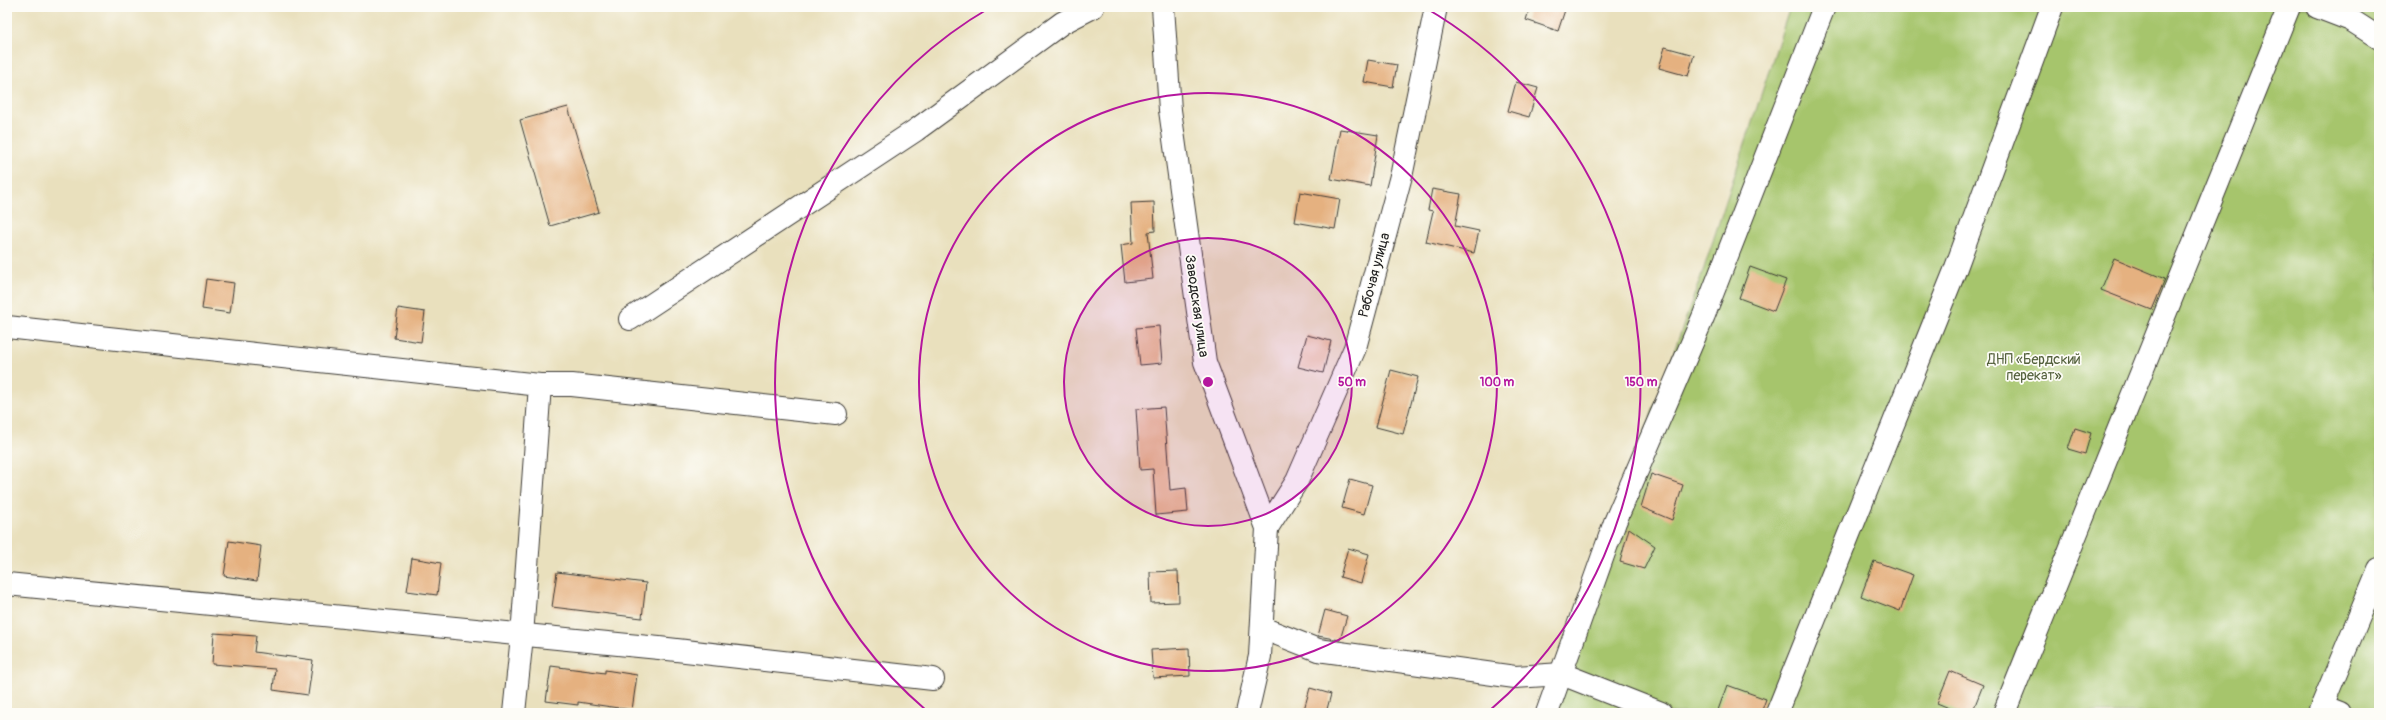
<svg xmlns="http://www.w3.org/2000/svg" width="2386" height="720" viewBox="0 0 2386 720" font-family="Pangolin,sans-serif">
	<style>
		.green { fill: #a6c56c; stroke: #617044 }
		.building { fill: #e5b180 }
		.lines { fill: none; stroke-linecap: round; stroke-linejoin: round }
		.minor-casing { stroke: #3b3934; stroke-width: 24 }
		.minor { stroke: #fff; stroke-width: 22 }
		.ring { fill: none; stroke: #b5179e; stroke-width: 2 }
		.labels { text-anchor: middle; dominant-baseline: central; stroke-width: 3.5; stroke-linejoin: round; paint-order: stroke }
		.street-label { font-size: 14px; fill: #1c1c1c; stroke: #fdfcf7 }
		.park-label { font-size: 14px; fill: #53603c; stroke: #fdfcf7 }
		.centre { fill: #b5179e; stroke: #fdfcf7; stroke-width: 2 }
		.ring-label { font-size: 12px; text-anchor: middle; font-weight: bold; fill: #b5179e; stroke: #fdfcf7; stroke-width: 3.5; stroke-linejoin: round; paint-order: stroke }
	</style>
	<rect width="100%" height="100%" fill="#fdfcf7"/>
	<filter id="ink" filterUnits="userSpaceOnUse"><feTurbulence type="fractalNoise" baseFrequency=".025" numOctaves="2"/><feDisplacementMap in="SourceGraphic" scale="8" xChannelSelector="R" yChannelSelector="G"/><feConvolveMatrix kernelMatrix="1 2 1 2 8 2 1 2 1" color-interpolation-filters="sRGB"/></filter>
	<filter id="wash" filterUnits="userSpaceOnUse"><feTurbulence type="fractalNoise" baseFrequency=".012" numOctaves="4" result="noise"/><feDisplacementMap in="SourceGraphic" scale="16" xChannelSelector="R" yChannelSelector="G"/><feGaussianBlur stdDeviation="0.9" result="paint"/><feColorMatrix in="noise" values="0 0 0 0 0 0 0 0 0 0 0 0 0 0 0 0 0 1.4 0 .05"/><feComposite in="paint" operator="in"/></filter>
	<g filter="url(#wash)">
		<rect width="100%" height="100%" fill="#e9e0bd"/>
		<polygon class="green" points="1790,7 2379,7 2379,713 1544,713 1704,268"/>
		<g id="blocks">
			<g class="building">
				<polygon points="1530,7 1566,7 1558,31 1526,20"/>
				<polygon points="1665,47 1694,55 1688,76 1659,68"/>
				<polygon points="1368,60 1397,65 1393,87 1364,82"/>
				<polygon points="1516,82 1538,88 1529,117 1508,111"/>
				<polygon points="568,107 599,212 550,226 520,120"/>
				<polygon points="1340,129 1378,135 1370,186 1331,179"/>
				<polygon points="1432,189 1461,194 1455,226 1479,231 1474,253 1426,242 1433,211 1428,210"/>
				<polygon points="1300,192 1340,199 1335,229 1295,222"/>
				<polygon points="1154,202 1155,231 1148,232 1153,279 1125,282 1121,245 1133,243 1131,203"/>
				<polygon points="2114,258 2165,279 2152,310 2101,290"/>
				<polygon points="1750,267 1786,280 1774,311 1739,298"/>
				<polygon points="206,279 234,283 230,313 202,309"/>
				<polygon points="398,308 425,312 421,342 394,338"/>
				<polygon points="1159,326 1162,363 1140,365 1136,328"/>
				<polygon points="1307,335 1331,341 1323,373 1298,367"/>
				<polygon points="1391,370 1418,377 1403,434 1376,427"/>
				<polygon points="1164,407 1170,490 1186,488 1188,512 1156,515 1153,469 1140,470 1136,409"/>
				<polygon points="2075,428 2091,433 2085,454 2068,449"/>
				<polygon points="1651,474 1683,485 1672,520 1641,507"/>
				<polygon points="1350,479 1372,485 1364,514 1342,508"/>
				<polygon points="1629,528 1655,546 1644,569 1620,562"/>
				<polygon points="229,541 261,546 257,581 224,576"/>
				<polygon points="1348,548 1369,554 1361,583 1340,577"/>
				<polygon points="412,558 441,563 437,595 407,591"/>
				<polygon points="1874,561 1913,575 1900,611 1861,596"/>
				<polygon points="1178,571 1179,602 1151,603 1150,572"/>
				<polygon points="557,572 646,583 642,618 552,607"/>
				<polygon points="1325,610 1347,616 1340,640 1318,636"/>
				<polygon points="214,633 256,636 254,652 313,660 308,695 273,690 275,669 212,664"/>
				<polygon points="1189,648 1190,676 1153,678 1151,650"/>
				<polygon points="551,666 605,673 605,670 637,675 632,710 578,702 578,705 546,701"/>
				<polygon points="1950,671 1983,685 1972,713 1961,713 1937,703"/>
				<polygon points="1727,685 1766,699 1761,713 1717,713"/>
				<polygon points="1310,688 1331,694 1326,713 1303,713"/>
			</g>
		</g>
	</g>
	<g filter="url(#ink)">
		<use href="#blocks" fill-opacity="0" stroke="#3b3934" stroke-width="1"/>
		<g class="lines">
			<defs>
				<g id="minor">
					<polyline points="1163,7 1170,110 1205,362 1267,528 1260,656 1247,713"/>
					<polyline points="2317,7 2351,20 2379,38"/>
					<polyline points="630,319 916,130 1062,23 1093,7"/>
					<polyline points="7,327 540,385 522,636 514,713"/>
					<polyline points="540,385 572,385 836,414"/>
					<polyline points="1267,528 1297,481 1355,348 1402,172 1436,7"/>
					<polyline points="7,584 659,648 933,679"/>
					<polyline points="1262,628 1318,650 1515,677 1562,674 1661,713"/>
					<polyline points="2322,706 2340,713"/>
					<polyline points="1547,713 1615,522 1704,315 1824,7"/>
					<polyline points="1777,713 1954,273 2052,7"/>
					<polyline points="2004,713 2289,7"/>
					<polyline points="2319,713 2379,569"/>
				</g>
			</defs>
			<use href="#minor" class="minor-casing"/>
			<use href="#minor" class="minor"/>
		</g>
	</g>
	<circle cx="1208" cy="382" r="144" fill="#b5179e" fill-opacity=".12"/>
	<g class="ring">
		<circle cx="1208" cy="382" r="144"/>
		<circle cx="1208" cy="382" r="289"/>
		<path d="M927 711A433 433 0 0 1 991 7M1424 7A433 433 0 0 1 1489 711"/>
	</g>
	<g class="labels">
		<g class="street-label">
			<text transform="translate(1374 275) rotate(-75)">Рабочая улица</text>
			<text transform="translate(1197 306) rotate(82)">Заводская улица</text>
		</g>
		<g class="park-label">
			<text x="2034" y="359">ДНП «Бердский<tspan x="2034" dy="16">перекат»</tspan></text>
		</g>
	</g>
	<circle cx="1208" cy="382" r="6" class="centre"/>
	<g class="ring-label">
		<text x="1352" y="386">50 m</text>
		<text x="1497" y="386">100 m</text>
		<text x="1641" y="386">150 m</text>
	</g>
	<rect width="2386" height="720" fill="none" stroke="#fdfcf7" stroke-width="24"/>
</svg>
